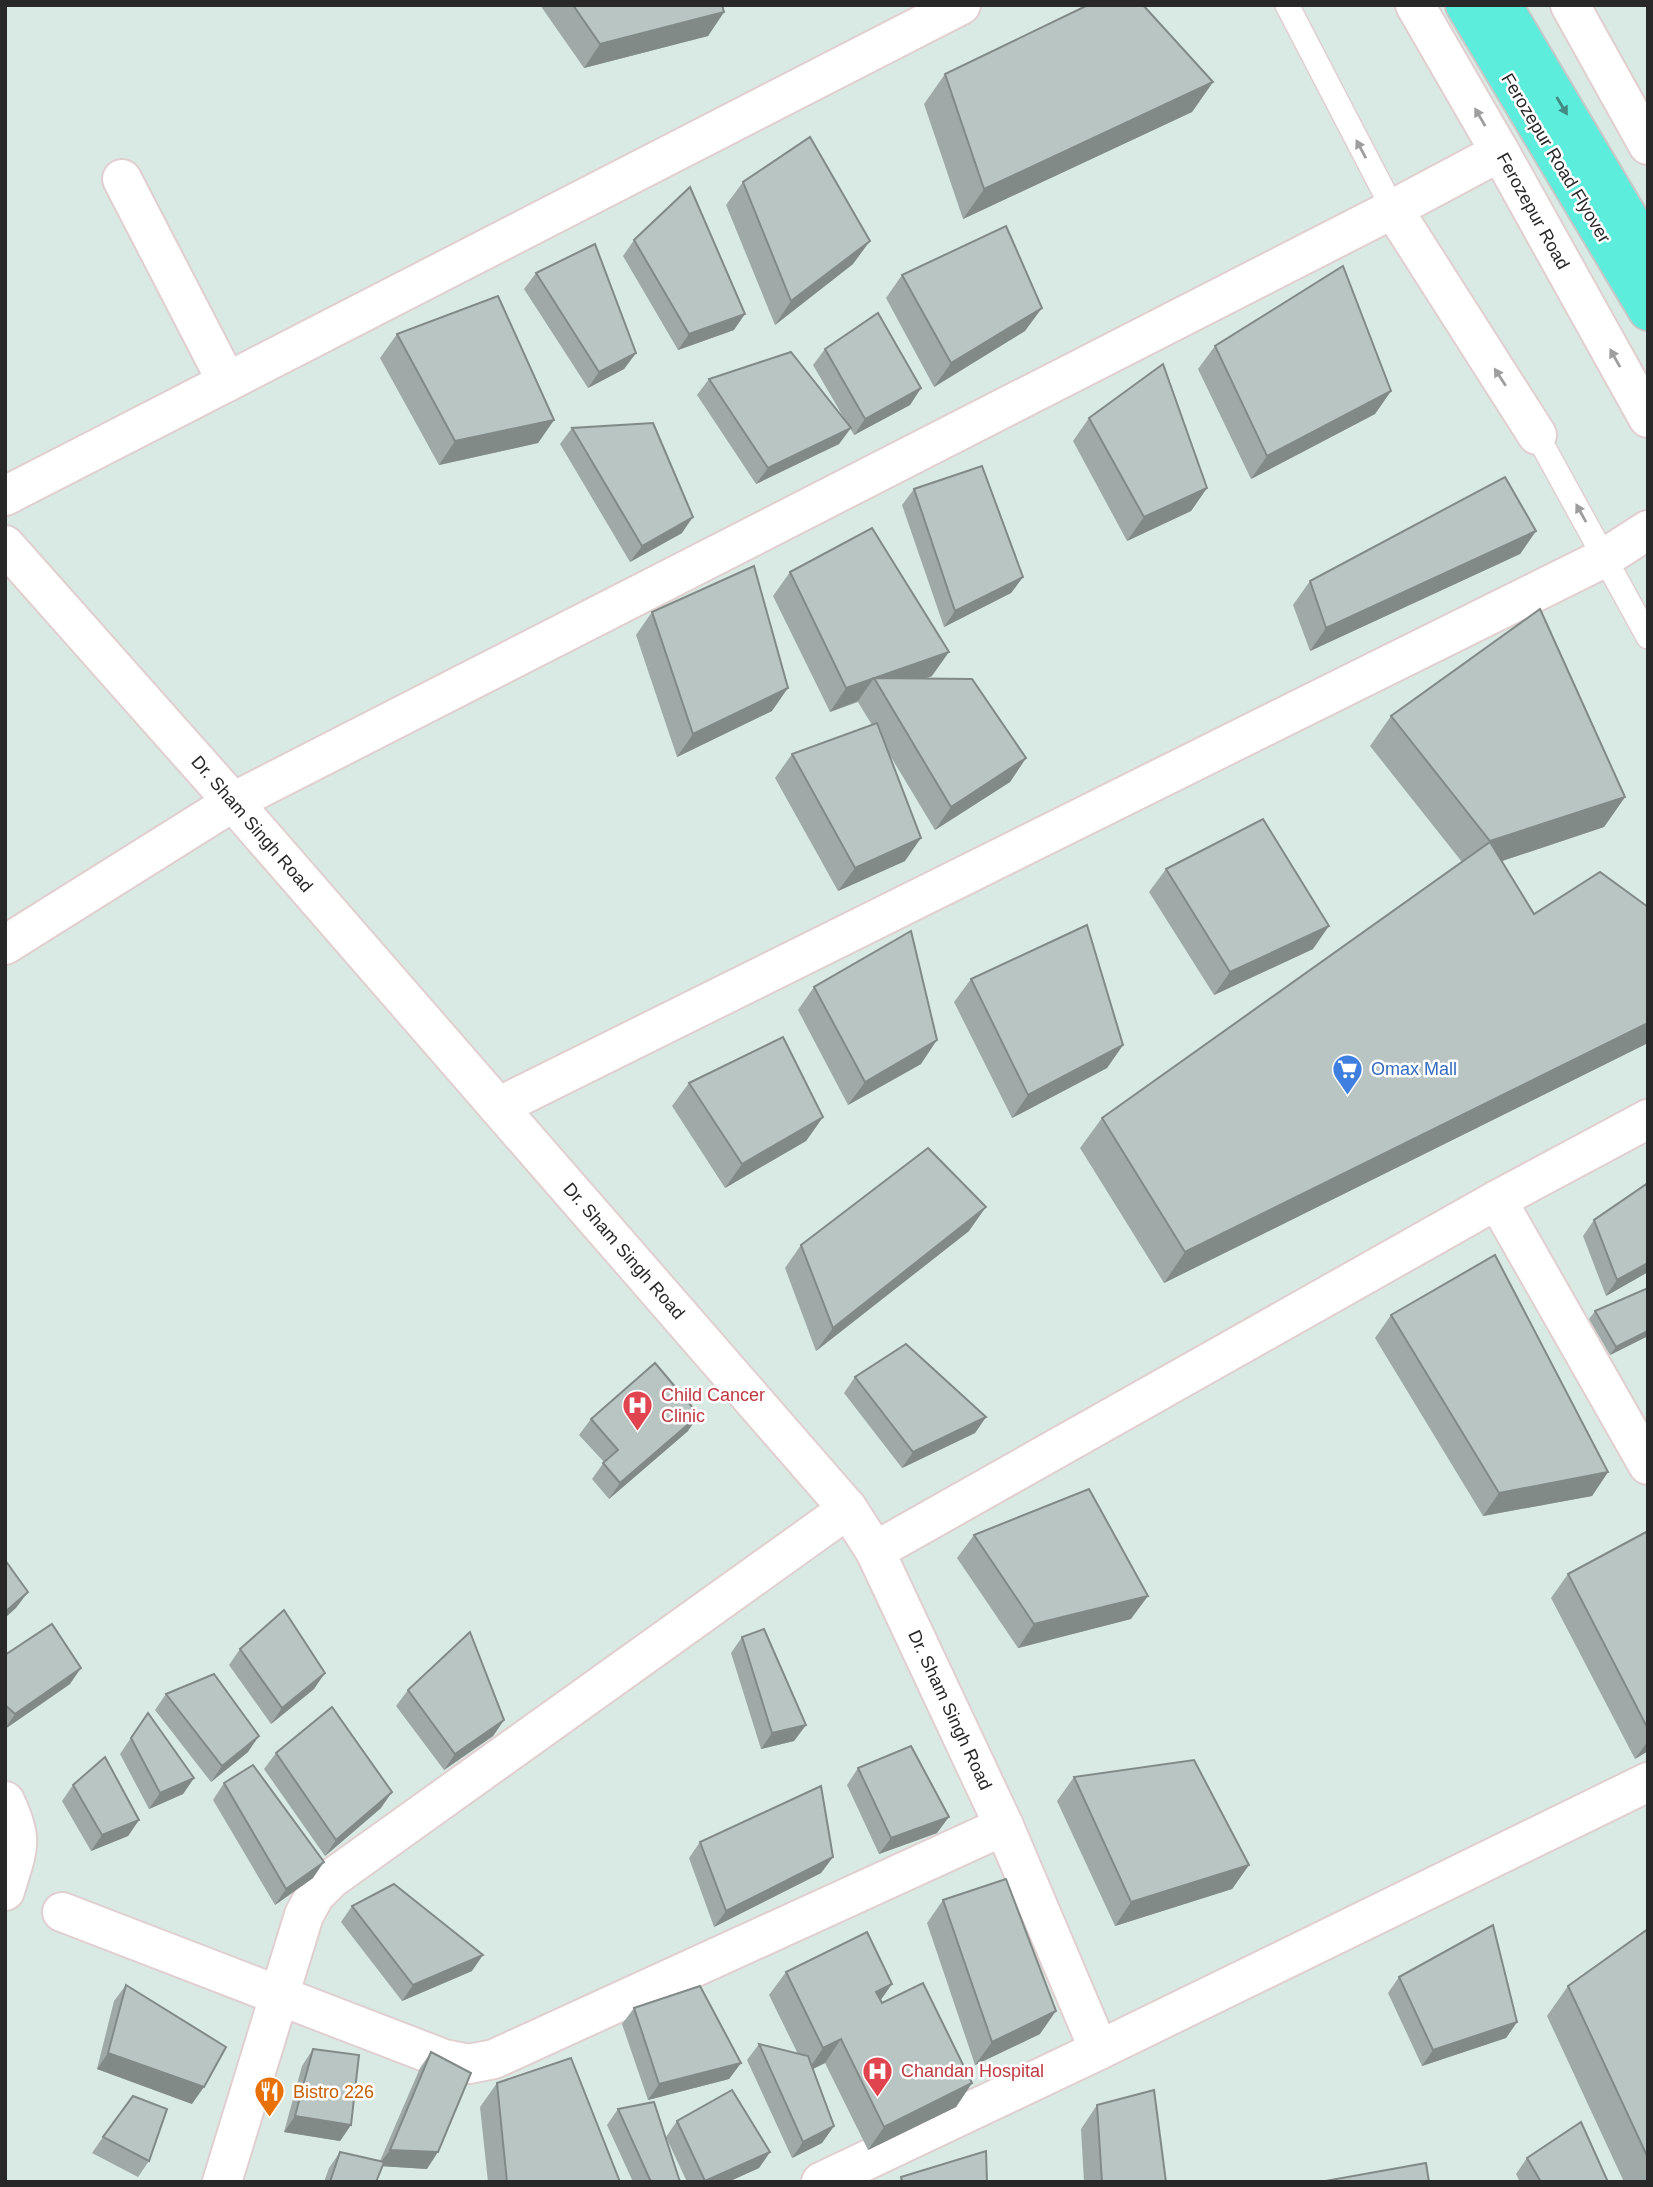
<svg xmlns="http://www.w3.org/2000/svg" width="1653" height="2187" viewBox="0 0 1653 2187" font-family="Arial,sans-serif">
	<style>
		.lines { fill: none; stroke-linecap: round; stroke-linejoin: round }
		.service-casing { stroke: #e1cfd0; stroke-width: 26 }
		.minor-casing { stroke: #e1cfd0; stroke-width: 42 }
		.tertiary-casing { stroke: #e1cfd0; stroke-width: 42 }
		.secondary-casing { stroke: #e1cfd0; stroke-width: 42 }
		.primary-casing { stroke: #c7c7c7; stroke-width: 42 }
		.service { stroke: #fff; stroke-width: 23 }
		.minor { stroke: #fff; stroke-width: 38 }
		.tertiary { stroke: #fff; stroke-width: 38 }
		.secondary { stroke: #fff; stroke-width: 38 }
		.primary { stroke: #5ceddc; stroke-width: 38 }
		.wall { fill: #9fa9a7 }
		.shaded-wall { fill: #828a88 }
		.building { fill: #b9c5c2; stroke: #828a88; stroke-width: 2 }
		.oneway { fill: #428a82 }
		.oneway2 { fill: #9e9e9e }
		.labels { text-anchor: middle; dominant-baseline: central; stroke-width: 5; stroke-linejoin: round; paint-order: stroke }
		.street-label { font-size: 18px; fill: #282828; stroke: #fff }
		.shop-label { font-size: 18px; fill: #366cbe; stroke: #fff; text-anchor: start }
		.health-label { font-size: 18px; fill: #be3a42; stroke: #fff; text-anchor: start }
		.food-label { font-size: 18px; fill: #c56008; stroke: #fff; text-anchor: start }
	</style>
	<rect width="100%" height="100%" fill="#d9eae5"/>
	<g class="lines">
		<defs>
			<g id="service">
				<polyline points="1287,5 1393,209"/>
				<polyline points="1537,435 1648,637"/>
			</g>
			<g id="minor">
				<polyline points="122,179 227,382"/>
				<polyline points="1393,209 1537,435"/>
				<polyline points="5,496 961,5"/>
				<polyline points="5,545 233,802 848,1509 875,1551 1004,1826 1099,2050"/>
				<polyline points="5,945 233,802 1393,209 1500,152"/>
				<polyline points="498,1107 1606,557 1648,530"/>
				<polyline points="1497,1200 1648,1465"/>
				<polyline points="875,1551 1497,1200 1648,1119"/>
				<path d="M5,1801c20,42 12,48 0,90"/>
				<polyline points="62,1912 444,2059 469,2064 494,2059 1004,1826"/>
				<polyline points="222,2182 304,1915 315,1895 331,1879 848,1509"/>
			</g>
			<polyline id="tertiary" points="821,2182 1099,2050 1648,1782"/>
			<g id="secondary">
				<polyline points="1415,5 1500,152 1648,418"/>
				<polyline points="1570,5 1648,145"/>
			</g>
			<g id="primary">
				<polyline points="1465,5 1648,311"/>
				<polyline points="1502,5 1648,251"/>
			</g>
		</defs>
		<use href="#service" class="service-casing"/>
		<use href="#minor" class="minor-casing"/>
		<use href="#tertiary" class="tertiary-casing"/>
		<use href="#secondary" class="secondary-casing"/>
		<use href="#primary" class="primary-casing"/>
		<use href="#service" class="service"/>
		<use href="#minor" class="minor"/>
		<use href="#tertiary" class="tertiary"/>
		<use href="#secondary" class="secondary"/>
		<use href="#primary" class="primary"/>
	</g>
	<g class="wall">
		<polygon points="540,5 722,5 724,12 708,36 584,68"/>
		<polygon points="945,74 1213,82 1192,112 963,219 924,104"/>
		<polygon points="743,182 853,264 775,325 726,205"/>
		<polygon points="634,240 734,330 678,350 623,256"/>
		<polygon points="536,273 636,353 624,369 588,388 524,289"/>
		<polygon points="902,275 1025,331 934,387 886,298"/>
		<polygon points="397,334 554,420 538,443 439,465 380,358"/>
		<polygon points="1215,346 1391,391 1375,414 1251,479 1198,369"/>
		<polygon points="825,349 921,388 910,405 854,435 850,428 839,444 756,484 697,395 709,379 848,425 813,365"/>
		<polygon points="1089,418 1207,488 1191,511 1127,541 1073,441"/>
		<polygon points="572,428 682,533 630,562 560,444"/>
		<polygon points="914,489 1023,577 1011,593 944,627 902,505"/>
		<polygon points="1536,531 1520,554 1310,651 1293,605 1310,581"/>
		<polygon points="790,572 932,676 924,679 1026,758 1010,782 935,830 888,752 905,861 838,891 775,778 792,754 872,725 858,702 830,712 773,596"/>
		<polygon points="652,612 772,711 677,757 636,635"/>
		<polygon points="1391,716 1625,797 1604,827 1502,861 1534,914 1648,907 1648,1043 1164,1283 1080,1148 1102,1118 1462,862 1370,746"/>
		<polygon points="1166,869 1313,949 1214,995 1149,892"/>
		<polygon points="971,979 1123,1045 1107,1068 1012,1118 954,1002"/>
		<polygon points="814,987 921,1064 848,1105 798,1010"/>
		<polygon points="689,1083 823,1117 806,1141 725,1188 672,1106"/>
		<polygon points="1594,1220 1648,1272 1606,1296 1583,1236"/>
		<polygon points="969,1231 816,1351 785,1268 801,1245"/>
		<polygon points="1595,1311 1648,1336 1610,1355 1589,1319"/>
		<polygon points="1391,1315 1608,1472 1592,1496 1483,1516 1375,1338"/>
		<polygon points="855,1377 986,1417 975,1433 902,1468 844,1393"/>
		<polygon points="591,1419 688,1431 609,1499 592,1479 604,1462 579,1435"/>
		<polygon points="1648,1531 1648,1751 1635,1759 1551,1598 1568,1574"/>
		<polygon points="974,1535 1131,1619 1018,1648 957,1558"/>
		<polygon points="742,1637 806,1725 794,1741 761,1749 731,1653"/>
		<polygon points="240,1649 314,1689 271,1724 229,1665"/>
		<polygon points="5,1655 70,1684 5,1729"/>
		<polygon points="408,1690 504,1720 493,1736 444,1770 396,1706"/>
		<polygon points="166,1694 248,1752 211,1782 155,1710"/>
		<polygon points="148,1713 194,1778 183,1794 149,1809 120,1754"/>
		<polygon points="276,1753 381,1808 325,1856 264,1769"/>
		<polygon points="858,1768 937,1833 879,1854 847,1785"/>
		<polygon points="1074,1777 1249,1865 1232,1889 1115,1926 1057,1801"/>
		<polygon points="224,1783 313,1878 275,1905 213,1800"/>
		<polygon points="73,1785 139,1820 128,1836 91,1851 62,1801"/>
		<polygon points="700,1842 833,1857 821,1873 714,1927 689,1858"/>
		<polygon points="943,1900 1040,2034 975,2065 927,1923"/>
		<polygon points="352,1906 472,1971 402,2001 341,1922"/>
		<polygon points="1648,1929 1648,2182 1624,2182 1547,2016 1568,1986"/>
		<polygon points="786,1972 881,2000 882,2003 972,2083 956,2107 868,2150 825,2063 812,2069 834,2126 822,2143 792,2158 747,2060 759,2044 798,2054 769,1995"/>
		<polygon points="1399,1977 1517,2022 1506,2038 1422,2066 1388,1993"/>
		<polygon points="126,1985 192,2104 97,2069 114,2001"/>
		<polygon points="634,2008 741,2063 729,2079 648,2100 622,2024"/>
		<polygon points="313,2049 351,2125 340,2141 284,2132 302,2066"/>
		<polygon points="431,2052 427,2169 383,2166 376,2182 324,2182 329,2168 340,2152 380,2161 420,2068"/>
		<polygon points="497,2083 620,2182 488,2182 480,2107"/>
		<polygon points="1097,2105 1166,2182 1084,2182 1081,2129"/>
		<polygon points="618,2109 680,2182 633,2182 607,2125"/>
		<polygon points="677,2121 770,2152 759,2168 728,2182 687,2182 666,2137"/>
		<polygon points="103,2137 149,2161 138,2177 92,2153"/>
		<polygon points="1527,2158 1608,2182 1520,2182 1516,2174"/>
	</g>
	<g class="shaded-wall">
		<polygon points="724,12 708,36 584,68 600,44"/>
		<polygon points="1213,82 1192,112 963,219 984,189"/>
		<polygon points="870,241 853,264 775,325 791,301"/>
		<polygon points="1042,308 1025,331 934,387 951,363"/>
		<polygon points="745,314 734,330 678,350 689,334"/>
		<polygon points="636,353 624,369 588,388 599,372"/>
		<polygon points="921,388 910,405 854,435 865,419"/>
		<polygon points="1391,391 1375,414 1251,479 1267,456"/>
		<polygon points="554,420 538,443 439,465 455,441"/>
		<polygon points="851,428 839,444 756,484 768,468"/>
		<polygon points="1207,488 1191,511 1127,541 1144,517"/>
		<polygon points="693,517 682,533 630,562 642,546"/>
		<polygon points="1536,531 1520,554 1310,651 1326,628"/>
		<polygon points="1023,577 1011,593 944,627 955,611"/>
		<polygon points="949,652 932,676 883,693 875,678"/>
		<polygon points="874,678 858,701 830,712 846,688"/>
		<polygon points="788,688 772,711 677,757 693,734"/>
		<polygon points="1026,758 1010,782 935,830 951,807"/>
		<polygon points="1625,797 1604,827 1469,872 1490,841"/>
		<polygon points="921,838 905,861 838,891 855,868"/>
		<polygon points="1329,926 1313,949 1214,995 1230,972"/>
		<polygon points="1648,1023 1648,1043 1164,1283 1185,1252"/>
		<polygon points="937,1040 921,1064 848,1105 865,1082"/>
		<polygon points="1123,1045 1107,1068 1012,1118 1028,1095"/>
		<polygon points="823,1117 806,1141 725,1188 742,1164"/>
		<polygon points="986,1207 969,1231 816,1351 833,1328"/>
		<polygon points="1648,1263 1648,1272 1606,1296 1617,1280"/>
		<polygon points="1648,1331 1648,1336 1610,1355 1616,1347"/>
		<polygon points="699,1415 688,1431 609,1499 620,1483"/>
		<polygon points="986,1417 975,1433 902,1468 913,1452"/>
		<polygon points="1608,1472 1592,1496 1483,1516 1499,1493"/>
		<polygon points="28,1592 16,1608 5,1618 5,1612"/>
		<polygon points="1148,1596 1131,1619 1018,1648 1034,1624"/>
		<polygon points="81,1668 70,1684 5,1729 15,1714"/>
		<polygon points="325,1673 314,1689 271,1724 282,1708"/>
		<polygon points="504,1720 493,1736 444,1770 455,1754"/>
		<polygon points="806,1725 794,1741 761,1749 772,1733"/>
		<polygon points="259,1736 248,1752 211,1782 222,1766"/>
		<polygon points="1648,1741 1648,1751 1635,1759"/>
		<polygon points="194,1778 183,1794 149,1809 160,1793"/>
		<polygon points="392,1792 381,1808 325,1856 336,1840"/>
		<polygon points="949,1817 937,1833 879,1854 891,1838"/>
		<polygon points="139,1820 128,1836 91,1851 102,1835"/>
		<polygon points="833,1857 821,1873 714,1927 726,1911"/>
		<polygon points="324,1862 313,1878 275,1905 286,1889"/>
		<polygon points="1249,1865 1232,1889 1115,1926 1131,1902"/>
		<polygon points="483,1955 472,1971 402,2001 413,1985"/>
		<polygon points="892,1984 876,2007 876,1992"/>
		<polygon points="1056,2011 1040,2034 975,2065 992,2042"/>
		<polygon points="1517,2022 1506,2038 1422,2066 1433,2050"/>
		<polygon points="841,2039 825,2063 807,2072 823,2048"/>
		<polygon points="108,2053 204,2087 192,2104 97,2069"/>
		<polygon points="741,2063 729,2079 648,2100 659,2084"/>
		<polygon points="972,2083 956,2107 868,2150 884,2127"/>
		<polygon points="295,2116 351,2125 340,2141 284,2132"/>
		<polygon points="834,2126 822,2143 792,2158 803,2142"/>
		<polygon points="390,2150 438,2152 427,2169 378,2166"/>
		<polygon points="770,2152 759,2168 728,2182 705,2182"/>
	</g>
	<g class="building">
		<polygon points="573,5 722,5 724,12 600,44"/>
		<polygon points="1088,5 1143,5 1213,82 984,189 945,74"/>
		<polygon points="810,137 870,241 791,301 743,182"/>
		<polygon points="690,187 745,314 689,334 634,240"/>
		<polygon points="1006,226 1042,308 951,363 902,275"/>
		<polygon points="595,244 636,353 599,372 536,273"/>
		<polygon points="1343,266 1391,391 1267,456 1215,346"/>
		<polygon points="498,296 554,420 455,441 397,334"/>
		<polygon points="878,313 921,388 865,419 825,349"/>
		<polygon points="791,352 851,428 768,468 709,379"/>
		<polygon points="1163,364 1207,488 1144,517 1089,418"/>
		<polygon points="653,423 693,517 642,546 572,428"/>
		<polygon points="982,466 1023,577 955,611 914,489"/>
		<polygon points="1505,477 1536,531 1326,628 1310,581"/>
		<polygon points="872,528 949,652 846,688 790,572"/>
		<polygon points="754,566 788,688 693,734 652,612"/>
		<polygon points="1540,609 1625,797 1490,841 1391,716"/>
		<polygon points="874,678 972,679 1026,758 951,807"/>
		<polygon points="877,723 921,838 855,868 792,754"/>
		<polygon points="1263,819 1329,926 1230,972 1166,869"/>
		<polygon points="1490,842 1534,914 1600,872 1648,907 1648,1023 1185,1252 1102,1118"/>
		<polygon points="1087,925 1123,1045 1028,1095 971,979"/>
		<polygon points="911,931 937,1040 865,1082 814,987"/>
		<polygon points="783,1037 823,1117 742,1164 689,1083"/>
		<polygon points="928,1148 986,1207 833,1328 801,1245"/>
		<polygon points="1648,1183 1648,1263 1617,1280 1594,1220"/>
		<polygon points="1495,1255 1608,1472 1499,1493 1391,1315"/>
		<polygon points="1648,1288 1648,1331 1616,1347 1595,1311"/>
		<polygon points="906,1344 986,1417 913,1452 855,1377"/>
		<polygon points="655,1363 699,1415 620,1483 603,1463 618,1450 591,1419"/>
		<polygon points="1089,1489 1148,1596 1034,1624 974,1535"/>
		<polygon points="1648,1531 1648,1729 1568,1574"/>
		<polygon points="5,1560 28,1592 5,1612"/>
		<polygon points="284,1610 325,1673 282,1708 240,1649"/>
		<polygon points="52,1624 81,1668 15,1714 5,1705 5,1655"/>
		<polygon points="764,1629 806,1725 772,1733 742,1637"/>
		<polygon points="470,1632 504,1720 455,1754 408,1690"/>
		<polygon points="214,1674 259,1736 222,1766 166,1694"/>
		<polygon points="332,1707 392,1792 336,1840 276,1753"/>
		<polygon points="148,1713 194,1778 160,1793 131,1738"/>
		<polygon points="911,1746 949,1817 891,1838 858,1768"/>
		<polygon points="105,1757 139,1820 102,1835 73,1785"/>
		<polygon points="1194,1760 1249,1865 1131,1902 1074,1777"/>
		<polygon points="253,1765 324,1862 286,1889 224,1783"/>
		<polygon points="821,1786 833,1857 726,1911 700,1842"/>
		<polygon points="1006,1879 1056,2011 992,2042 943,1900"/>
		<polygon points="394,1884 483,1955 413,1985 352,1906"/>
		<polygon points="1493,1925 1517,2022 1433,2050 1399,1977"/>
		<polygon points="1648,1929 1648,2158 1568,1986"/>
		<polygon points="867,1932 892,1984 876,1992 882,2003 923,1983 972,2083 884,2127 841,2039 823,2048 786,1972"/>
		<polygon points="126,1985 226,2047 204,2087 108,2053"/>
		<polygon points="700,1986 741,2063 659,2084 634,2008"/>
		<polygon points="759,2044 808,2056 834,2126 803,2142"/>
		<polygon points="313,2049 359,2055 351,2125 295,2116"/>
		<polygon points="431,2052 471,2073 438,2152 390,2150"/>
		<polygon points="571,2058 620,2182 507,2182 497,2083"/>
		<polygon points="732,2090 770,2152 705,2181 677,2121"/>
		<polygon points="1154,2090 1166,2182 1102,2182 1097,2105"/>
		<polygon points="133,2096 167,2109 149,2161 103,2137"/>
		<polygon points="654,2102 680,2182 651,2182 618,2109"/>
		<polygon points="1581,2122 1608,2182 1541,2182 1527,2158"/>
		<polygon points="986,2151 987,2182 902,2182 901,2177"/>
		<polygon points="340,2152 384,2162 376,2182 330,2182"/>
		<polygon points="1426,2163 1429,2182 1325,2182 1325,2181"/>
	</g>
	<defs><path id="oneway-solid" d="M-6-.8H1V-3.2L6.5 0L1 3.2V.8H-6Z" transform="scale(1.75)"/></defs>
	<use class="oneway" href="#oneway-solid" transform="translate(1562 106) rotate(59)"/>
	<g class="oneway2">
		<use href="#oneway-solid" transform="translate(1480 117) rotate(-120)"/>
		<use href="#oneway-solid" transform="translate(1361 149) rotate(-118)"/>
		<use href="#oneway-solid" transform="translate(1615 358) rotate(-119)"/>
		<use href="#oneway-solid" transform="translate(1500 377) rotate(-123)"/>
		<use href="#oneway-solid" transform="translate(1581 513) rotate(-119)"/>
	</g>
	<defs>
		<symbol id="supermarket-pin" viewBox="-11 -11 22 30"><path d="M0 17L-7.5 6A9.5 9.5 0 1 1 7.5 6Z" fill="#3f7fe0" stroke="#fff"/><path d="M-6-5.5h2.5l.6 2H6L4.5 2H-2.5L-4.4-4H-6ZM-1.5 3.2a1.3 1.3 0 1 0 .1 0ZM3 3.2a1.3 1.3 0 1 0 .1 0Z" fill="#fff"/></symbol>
		<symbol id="hospital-pin" viewBox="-11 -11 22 30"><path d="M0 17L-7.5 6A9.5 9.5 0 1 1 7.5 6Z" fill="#e0444e" stroke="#fff"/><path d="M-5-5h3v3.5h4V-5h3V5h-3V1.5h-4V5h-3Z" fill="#fff"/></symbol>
		<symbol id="restaurant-pin" viewBox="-11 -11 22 30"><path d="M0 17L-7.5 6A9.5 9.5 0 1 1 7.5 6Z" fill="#e8710a" stroke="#fff"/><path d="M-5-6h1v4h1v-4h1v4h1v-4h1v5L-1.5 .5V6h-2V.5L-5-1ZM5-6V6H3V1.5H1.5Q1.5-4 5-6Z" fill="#fff"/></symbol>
	</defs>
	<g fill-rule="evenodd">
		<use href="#supermarket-pin" x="1330" y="1052" width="35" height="47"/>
		<use href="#hospital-pin" x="620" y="1388" width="35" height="47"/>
		<use href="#hospital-pin" x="860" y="2054" width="35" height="47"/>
		<use href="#restaurant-pin" x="252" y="2074" width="35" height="47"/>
	</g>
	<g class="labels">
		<g class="street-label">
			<text transform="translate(1556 158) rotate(59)">Ferozepur Road Flyover</text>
			<text transform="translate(1533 211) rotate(61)">Ferozepur Road</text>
			<text transform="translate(252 824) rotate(49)">Dr. Sham Singh Road</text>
			<text transform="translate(624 1251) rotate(49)">Dr. Sham Singh Road</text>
			<text transform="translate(950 1710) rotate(65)">Dr. Sham Singh Road</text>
		</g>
		<g class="shop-label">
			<text x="1371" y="1069">Omax Mall</text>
		</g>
		<g class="health-label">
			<text x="661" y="1395">Child Cancer<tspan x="661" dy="21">Clinic</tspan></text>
			<text x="901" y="2071">Chandan Hospital</text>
		</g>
		<g class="food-label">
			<text x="293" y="2092">Bistro 226</text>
		</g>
	</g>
	<rect width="1653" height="2187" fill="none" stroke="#282828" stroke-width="14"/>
</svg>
